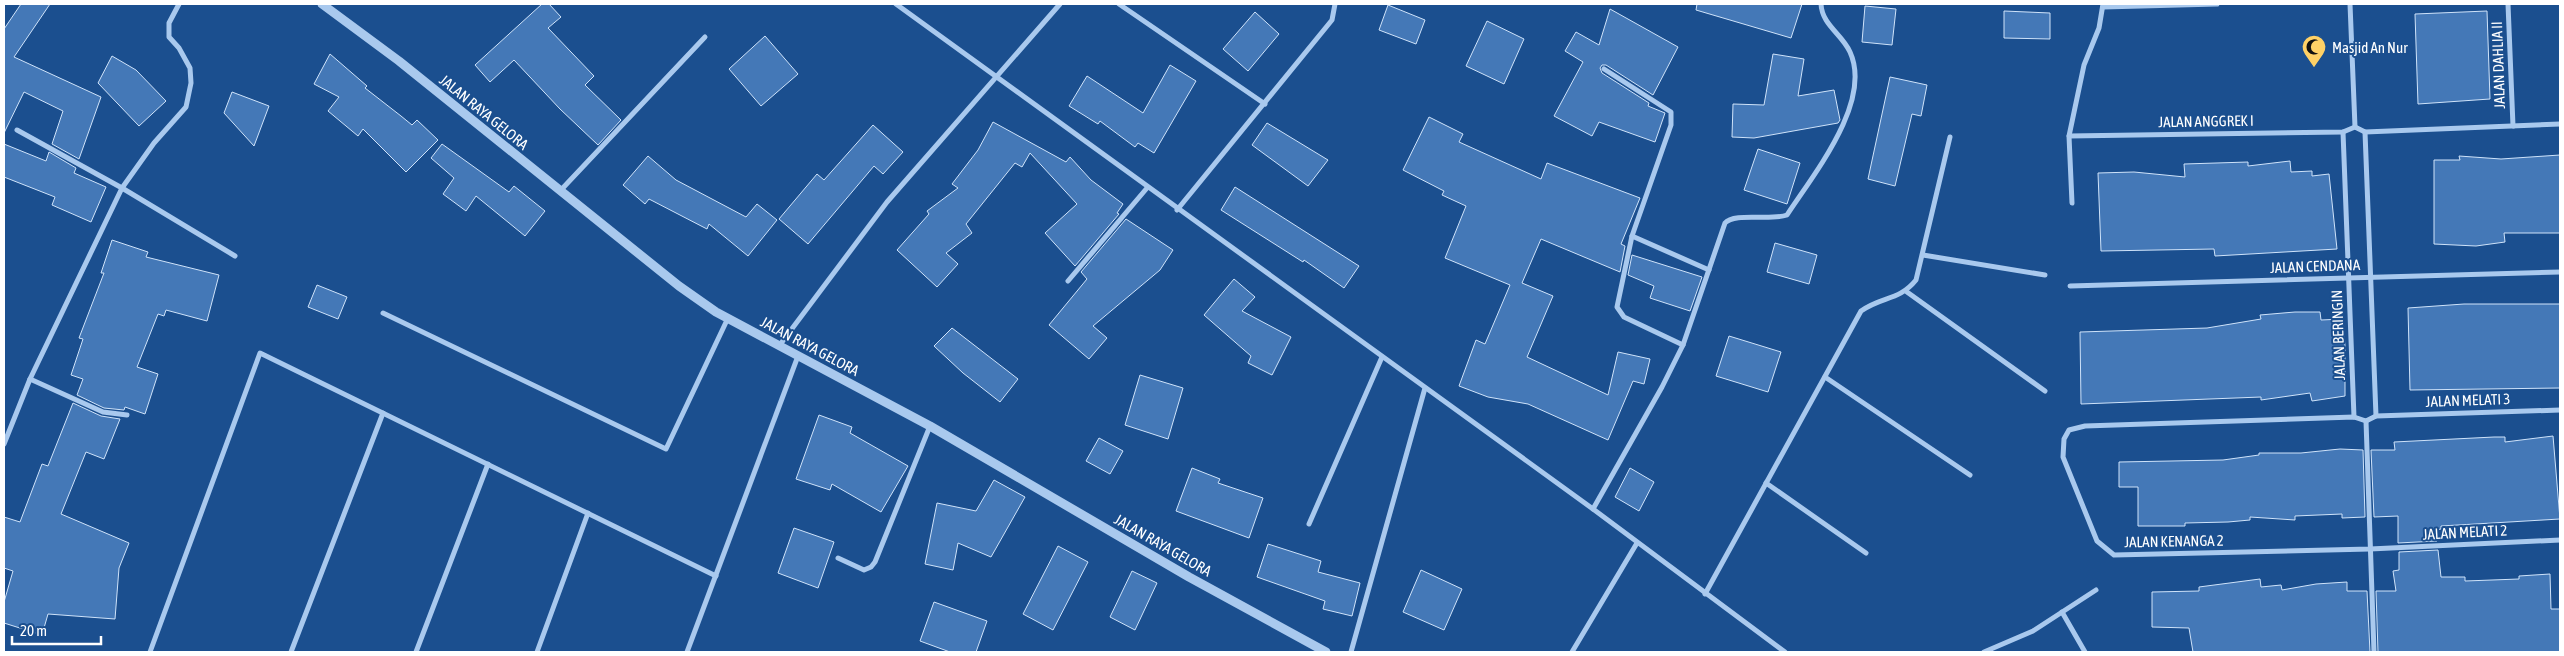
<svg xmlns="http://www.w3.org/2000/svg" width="2564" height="656" viewBox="0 0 2564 656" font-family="'Asap Condensed',sans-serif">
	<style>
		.building { fill: #4478b7; stroke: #cfe3fa }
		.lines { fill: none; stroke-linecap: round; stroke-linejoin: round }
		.minor { stroke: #a9c9ee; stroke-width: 5 }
		.tertiary { stroke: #a9c9ee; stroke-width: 9 }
		.labels { text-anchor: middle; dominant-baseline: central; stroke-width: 4; stroke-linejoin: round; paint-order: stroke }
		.poi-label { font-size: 15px; fill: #fff; stroke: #1b4f8f; text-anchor: start }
		.street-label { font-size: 15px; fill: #fff; stroke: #1b4f8f }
	</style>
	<rect width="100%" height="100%" fill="#1b4f8f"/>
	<g class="building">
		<polygon points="21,4 50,4 14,57 101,97 79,159 52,144 63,111 24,92 4,133 4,29"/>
		<polygon points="542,4 549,4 561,17 548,28 594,76 585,85 621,120 598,145 560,109 514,60 490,82 475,65"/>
		<polygon points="1697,4 1802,4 1791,38 1696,10"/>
		<polygon points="1388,5 1425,20 1416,44 1379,30"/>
		<polygon points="1865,6 1896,9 1892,45 1862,42"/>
		<polygon points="1610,9 1678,47 1653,95 1606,65 1602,65 1600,68 1602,73 1649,103 1648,106 1665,113 1655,142 1599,122 1592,136 1554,116 1583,62 1565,51 1576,32 1599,45"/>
		<polygon points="2004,11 2050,13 2050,39 2004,38"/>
		<polygon points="2487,11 2490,99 2418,104 2415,14"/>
		<polygon points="1255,12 1279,34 1248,71 1223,49"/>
		<polygon points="1487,21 1524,39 1504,84 1466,66"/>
		<polygon points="765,36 798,74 761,106 729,69"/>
		<polygon points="330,54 367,86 365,88 401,116 412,125 417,120 438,140 406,172 363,129 358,136 328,111 339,97 314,84"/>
		<polygon points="1773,54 1804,59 1798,96 1834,90 1840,120 1838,123 1754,138 1732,137 1733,104 1764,105"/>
		<polygon points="112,56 136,70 166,101 139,126 98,83"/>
		<polygon points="1170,65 1196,81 1154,153 1138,143 1135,147 1100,121 1098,124 1069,106 1087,76 1143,113"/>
		<polygon points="1890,77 1927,85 1921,116 1912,114 1895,186 1868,179"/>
		<polygon points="232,92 269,106 254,146 224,113"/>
		<polygon points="1429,117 1463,134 1459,142 1541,179 1547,163 1640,198 1621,244 1625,246 1620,272 1541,239 1522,283 1553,296 1527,357 1608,395 1618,352 1650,359 1644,384 1633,381 1608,440 1528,404 1488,397 1459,386 1476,340 1485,344 1510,285 1445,258 1466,206 1442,195 1444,191 1403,170"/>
		<polygon points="993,122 1066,162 1070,157 1091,180 1123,204 1117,213 1119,214 1075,266 1045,233 1077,204 1030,153 1022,167 1015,163 966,224 972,233 946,253 958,264 937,287 897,250 929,214 927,211 958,188 952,184 978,150"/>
		<polygon points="1267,123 1328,160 1308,186 1252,145"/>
		<polygon points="873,125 903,152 883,174 874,166 808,244 779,219 817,174 824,180"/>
		<polygon points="4,144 46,161 49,152 76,168 74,173 106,187 91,222 52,205 55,197 4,177"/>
		<polygon points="442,144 509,192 514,186 545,211 525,236 476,196 466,211 443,194 454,178 431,158"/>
		<polygon points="1758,149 1800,163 1787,204 1744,190"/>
		<polygon points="2560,155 2560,233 2504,233 2505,242 2476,246 2434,244 2434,160 2460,160 2459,156 2501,159"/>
		<polygon points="648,156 676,180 746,217 757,204 777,220 748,256 709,224 707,229 649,199 645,204 623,185"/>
		<polygon points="2290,161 2291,172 2312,171 2312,176 2329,174 2337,249 2215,256 2214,249 2101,251 2098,173 2134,172 2185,177 2184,164 2248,162 2248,166"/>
		<polygon points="1235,187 1359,266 1344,288 1304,260 1303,262 1221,210"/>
		<polygon points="1126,219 1173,250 1160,270 1093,326 1107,338 1089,359 1049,325 1087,279 1081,272"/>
		<polygon points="112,240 148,252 146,257 219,275 207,321 166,310 164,316 158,314 137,367 158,374 145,414 125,407 124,410 104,408 77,395 83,379 71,375 83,339 79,338 104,273 101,273"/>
		<polygon points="1775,243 1817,255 1809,284 1767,272"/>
		<polygon points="1632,255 1702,277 1690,311 1650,298 1654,286 1628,275"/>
		<polygon points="1234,279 1255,297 1242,311 1291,337 1272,375 1248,363 1251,356 1204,315"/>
		<polygon points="317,285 347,297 338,319 308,307"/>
		<polygon points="2464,304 2560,304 2560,388 2410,390 2408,308"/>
		<polygon points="2295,312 2320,312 2321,320 2343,319 2345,346 2345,396 2312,401 2310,393 2261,400 2261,397 2081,404 2080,332 2207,328 2261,319 2260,315"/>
		<polygon points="952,328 1018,379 1000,402 963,373 934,346"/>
		<polygon points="1729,336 1781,352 1768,392 1716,376"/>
		<polygon points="1140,375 1183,388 1168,439 1125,425"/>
		<polygon points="73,403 101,416 120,419 104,459 86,452 61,514 129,543 119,568 115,619 48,614 42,635 4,623 4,602 13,571 4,568 4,517 20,522 42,464 48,466"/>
		<polygon points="819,415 852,427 850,433 908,466 881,512 832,484 830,490 796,479"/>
		<polygon points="2553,436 2560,519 2441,526 2441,529 2436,530 2437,541 2398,543 2398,516 2374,517 2371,450 2395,450 2394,442 2494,437 2505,437 2505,442"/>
		<polygon points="1099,438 1123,451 1110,474 1086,461"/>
		<polygon points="2340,449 2363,450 2365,517 2342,518 2342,514 2295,516 2295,520 2250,517 2250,520 2228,522 2185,523 2185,526 2138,526 2138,487 2119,487 2119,462 2223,460 2259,455 2259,453 2301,453"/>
		<polygon points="1192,468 1220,479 1218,483 1263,498 1249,538 1176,511"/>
		<polygon points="1630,468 1654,482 1639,511 1615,497"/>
		<polygon points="994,480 1025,497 991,557 958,543 953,570 925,564 937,503 976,511"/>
		<polygon points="794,528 834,542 818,588 778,573"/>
		<polygon points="1268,544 1321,561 1318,572 1360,583 1352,616 1323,609 1325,601 1257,577"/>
		<polygon points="1058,546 1088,562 1053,630 1023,614"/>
		<polygon points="2438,550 2441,577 2465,577 2465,581 2519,579 2519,576 2550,574 2551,609 2560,609 2560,652 2378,652 2376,591 2396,591 2393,571 2399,570 2399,552"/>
		<polygon points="1421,570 1462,589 1444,630 1403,612"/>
		<polygon points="1132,571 1157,583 1135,630 1110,617"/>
		<polygon points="2260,579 2261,587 2281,585 2282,590 2316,584 2347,582 2347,591 2367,591 2370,652 2193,652 2189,628 2152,627 2152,592 2199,591 2199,587"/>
		<polygon points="934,602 987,621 976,652 950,652 920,641"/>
	</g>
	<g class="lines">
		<g class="minor">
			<polyline points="896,4 1593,509 1785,652"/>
			<polyline points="1119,4 1265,104"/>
			<polyline points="2350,4 2355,127"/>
			<polyline points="2508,4 2513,126"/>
			<polyline points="2103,7 2217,4"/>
			<polyline points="1604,69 1671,112 1671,125 1632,236 1617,307 1624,317 1683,345"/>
			<polyline points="17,130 122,188 235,256"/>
			<polyline points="2343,132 2354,417"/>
			<polyline points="2365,132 2376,416"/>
			<polyline points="2069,136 2343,132 2355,127 2365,132 2560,124"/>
			<polyline points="560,191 705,37"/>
			<polyline points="2072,203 2069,136 2084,65 2099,28 2103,4"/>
			<polyline points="1177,210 1332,20 1335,4"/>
			<polyline points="1632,236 1709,270"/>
			<polyline points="1923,255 2045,275"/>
			<polyline points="1068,281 1147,188"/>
			<polyline points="2070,286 2560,272"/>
			<polyline points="1907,292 2045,391"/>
			<polyline points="383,313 666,449 728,318"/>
			<polyline points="779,346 887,202 1060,4"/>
			<polyline points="1825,377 1970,475"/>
			<polyline points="30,379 103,412 127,415"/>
			<polyline points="2560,410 2376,416 2366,421 2354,417 2085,426 2069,430 2064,439 2063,457 2097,541 2114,555 2370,549 2560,540"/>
			<polyline points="2366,421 2374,652"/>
			<polyline points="4,444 30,379 122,188 154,143 186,107 191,83 190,68 179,48 169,37 169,23 179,4"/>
			<polyline points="1766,483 1866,553"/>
			<path d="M1593,509l69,-122 21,-42 42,-122c9,-11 46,-2 62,-8 26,-40 86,-113 63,-163 -8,-18 -28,-27 -29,-48"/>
			<polyline points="1309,524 1382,357"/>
			<polyline points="838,558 864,570 871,567 875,562 930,426"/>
			<path d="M1705,594l156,-283c21,-15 38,-10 55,-31l34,-143"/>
			<polyline points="2062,612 2085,652"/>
			<polyline points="150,652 260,353 716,576"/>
			<polyline points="291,652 383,413"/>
			<polyline points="416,652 488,464"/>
			<polyline points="537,652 588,513"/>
			<polyline points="687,652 798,356"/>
			<polyline points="1351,652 1425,388"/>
			<polyline points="1572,652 1637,543"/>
			<polyline points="1984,652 2033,631 2096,590"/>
		</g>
		<polyline class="tertiary" points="322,4 399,61 679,286 716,312 930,426 1189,577 1326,652"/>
	</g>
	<defs>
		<symbol id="mosque-pin" viewBox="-11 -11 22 30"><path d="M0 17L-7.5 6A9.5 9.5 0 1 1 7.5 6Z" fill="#ffd166" stroke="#1b4f8f"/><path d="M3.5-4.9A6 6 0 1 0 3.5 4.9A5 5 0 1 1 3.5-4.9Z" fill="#111"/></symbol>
	</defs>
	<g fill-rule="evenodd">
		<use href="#mosque-pin" x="2300" y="33" width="28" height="38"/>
	</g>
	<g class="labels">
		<g class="poi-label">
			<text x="2332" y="47">Masjid An Nur</text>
		</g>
		<g class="street-label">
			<text transform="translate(2498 65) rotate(-92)">JALAN DAHLIA II</text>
			<text transform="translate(484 112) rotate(39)">JALAN RAYA GELORA</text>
			<text transform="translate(2206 121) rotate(-1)">JALAN ANGGREK I</text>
			<text transform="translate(2315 266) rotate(-2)">JALAN CENDANA</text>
			<text transform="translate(2338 335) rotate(-92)">JALAN BERINGIN</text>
			<text transform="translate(810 346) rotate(28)">JALAN RAYA GELORA</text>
			<text transform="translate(2468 400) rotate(-2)">JALAN MELATI 3</text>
			<text transform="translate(2465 532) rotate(-3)">JALAN MELATI 2</text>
			<text transform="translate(2174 541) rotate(-1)">JALAN KENANGA 2</text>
			<text transform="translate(1163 545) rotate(30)">JALAN RAYA GELORA</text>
		</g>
	</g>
	<rect width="2564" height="656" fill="none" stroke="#ffffff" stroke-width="10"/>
	<path d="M12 636v8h89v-8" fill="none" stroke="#ffffff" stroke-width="2.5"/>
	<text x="20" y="636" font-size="15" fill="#ffffff" stroke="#1b4f8f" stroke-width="4" paint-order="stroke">20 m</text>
</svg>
